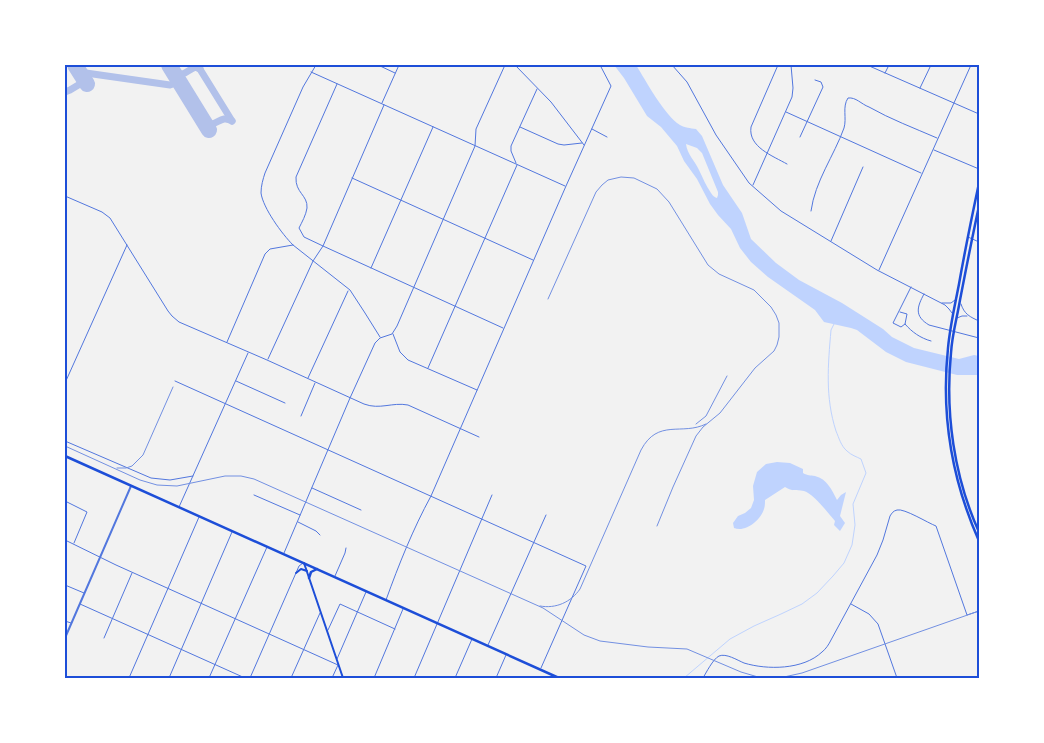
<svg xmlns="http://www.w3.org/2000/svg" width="1044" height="743" viewBox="0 0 1044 743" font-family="'Fira Sans',sans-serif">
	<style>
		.water { fill: #bfd3fe; fill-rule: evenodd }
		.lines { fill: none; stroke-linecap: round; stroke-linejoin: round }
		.stream { stroke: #bfd3fe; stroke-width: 1 }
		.taxiway { stroke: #b2c1ea; stroke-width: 7 }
		.runway { stroke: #b2c1ea; stroke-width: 16 }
		.minor { stroke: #5277de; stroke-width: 1 }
		.tertiary { stroke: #5277de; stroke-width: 2 }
		.secondary { stroke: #1d4ed8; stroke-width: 2 }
		.primary { stroke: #1d4ed8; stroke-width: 2.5 }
		.rail { stroke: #7290e2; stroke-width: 1 }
		.neatline { fill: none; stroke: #1d4ed8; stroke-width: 2 }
	</style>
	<rect width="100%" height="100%" fill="#f2f2f2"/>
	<g class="water">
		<path d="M614,65h22c10,16 29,51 44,60 5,3 10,3 16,4l6,7 21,49 19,28 9,26 25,24 23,17 43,23 41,26 9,8 22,11 45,11 15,-4 5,1v19h-22l-51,-13 -20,-10 -29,-22 -6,-2 -27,-6 -9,-12 -47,-33 -17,-15 -11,-14 -9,-19 -13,-14 -8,-11 -13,-25 -13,-18 -7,-15 -16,-19 -14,-11 -23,-38zM686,144l11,4 5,5 16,39v3l-1,3c-4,-2 -3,-1 -6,-5 -5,-7 -8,-15 -12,-23 -4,-9 -12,-16 -13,-26z"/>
		<path d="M777,462l13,1 13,6v4c5,3 7,2 12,3 12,3 17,14 22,24l4,-5 5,-3 -6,24 5,7 -5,8 -6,-6 1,-4c-7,-8 -21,-27 -31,-30 -9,-2 -11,1 -19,-4l-20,13c0,3 0,6 -1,9 -3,11 -19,24 -30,19l-1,-5 5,-7 7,-3 6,-5 3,-8 -1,-14 4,-14 9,-8z"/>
	</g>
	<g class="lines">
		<path class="stream" d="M684,678l46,-39 24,-13 27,-12 21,-10 15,-11 16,-17 11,-13 8,-18 3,-20 -2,-21 13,-31 -5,-14c-4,-2 -10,-4 -14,-8 -6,-5 -8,-13 -11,-20 -11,-34 -8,-66 -5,-101l3,-6"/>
		<g class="taxiway">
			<polyline points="198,66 232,121"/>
			<path d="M79,72l91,13 3,-1 2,-3 -1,-8c8,5 14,-3 21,-6l5,2"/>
			<polyline points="65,92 70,90 85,81"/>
			<path d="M203,121c13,10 16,-8 29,0"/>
		</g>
		<g class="runway">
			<polyline points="75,65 87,84"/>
			<polyline points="169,65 209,130"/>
		</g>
		<g class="minor">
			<path d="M316,65l-13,22 -38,86c-2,6 -4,13 -4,20 2,15 21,41 32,52l57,45 15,23 15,24"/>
			<polyline points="378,65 395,73"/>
			<polyline points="515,65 551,102 584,145"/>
			<polyline points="672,65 687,82 716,135 749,183 781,211 877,270 945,305 949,309 952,313"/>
			<path d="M778,65l-27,62c-3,20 22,29 36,37"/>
			<polyline points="867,65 979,114"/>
			<polyline points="311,72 565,186"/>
			<polyline points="885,73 889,65"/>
			<path d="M337,84l-41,93c-1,16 12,18 11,31 -1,7 -5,14 -8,20l5,9 19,9 180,82"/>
			<polyline points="920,88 931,65"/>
			<polyline points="382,103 399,65"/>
			<polyline points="786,112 921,173"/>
			<polyline points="520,127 558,144 564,145 582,143"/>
			<polyline points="592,129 607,137"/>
			<polyline points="800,137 823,87 821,82 815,80"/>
			<polyline points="934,150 979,169"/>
			<polyline points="516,163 511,151 511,146 537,89"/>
			<polyline points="352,178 533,260"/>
			<polyline points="753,185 792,97 793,88 791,65"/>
			<path d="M65,196l37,16 8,6 58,93 4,5 7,6 88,38 97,44c16,6 28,-2 44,1l71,32"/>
			<path d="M811,211c4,-30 23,-55 33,-83 3,-10 -2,-21 4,-30 8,-1 13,6 21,9 21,12 45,21 68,31"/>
			<polyline points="968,237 979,242"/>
			<polyline points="831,241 863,167"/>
			<polyline points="371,268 433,127"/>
			<polyline points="879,270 971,65"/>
			<path d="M924,294c-7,13 -10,22 5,31l50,13"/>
			<polyline points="942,303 951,303 955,300"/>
			<path d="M961,304c3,10 9,13 18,17"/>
			<path d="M900,312l7,2 -2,10c7,8 15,14 26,17"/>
			<polyline points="957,318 962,316 967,316"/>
			<polyline points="905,324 901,327 893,323 911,287"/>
			<polyline points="393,334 400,352 408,360 477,390"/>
			<polyline points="227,342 265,254 270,249 293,245"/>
			<polyline points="268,359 313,261 323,246 384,105"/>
			<polyline points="428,368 517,165"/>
			<polyline points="308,378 348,291"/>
			<polyline points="175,381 586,566 541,668"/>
			<polyline points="236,381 285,403"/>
			<polyline points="65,383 127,245"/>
			<polyline points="301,416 315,383"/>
			<polyline points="65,441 151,478 170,480 193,476"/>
			<polyline points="312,488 361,510"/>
			<polyline points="254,495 300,515"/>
			<polyline points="65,501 87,512 74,543"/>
			<polyline points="179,507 248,353"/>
			<polyline points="298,522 316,531 320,535"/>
			<polyline points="65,540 116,565 338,665 332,678"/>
			<polyline points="284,553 350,398 375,343 380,338 392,334 397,326 475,146 476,129 505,65"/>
			<polyline points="335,576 345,553 346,548"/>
			<polyline points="65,585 84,593"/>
			<path d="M386,600c13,-36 27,-71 45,-104l135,-310 45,-100 -11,-21"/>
			<polyline points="80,604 245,678"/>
			<polyline points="851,604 869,614 878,624 897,678"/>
			<polyline points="65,621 71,623"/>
			<polyline points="328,630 340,604 395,629"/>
			<polyline points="104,638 132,573"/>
			<polyline points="488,645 546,515"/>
			<polyline points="337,659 366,592"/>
			<polyline points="129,678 199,517"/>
			<polyline points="169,678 232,532"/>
			<polyline points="209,678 267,547"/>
			<polyline points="250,678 299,566 303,563"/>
			<polyline points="291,678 320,613"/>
			<polyline points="374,678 403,609"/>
			<polyline points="414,678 492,495"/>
			<polyline points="455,678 472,639"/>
			<polyline points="496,678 506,655"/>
			<polyline points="657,678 658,678"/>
			<path d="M703,678c3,-5 10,-19 16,-22 7,-3 18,4 25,7 23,7 59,7 78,-11 4,-3 7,-8 9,-12l46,-85 6,-15 7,-24c2,-3 3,-5 7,-6 7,-2 31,13 39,16l31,89 12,-4"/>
		</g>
		<polyline class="tertiary" points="65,638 131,486"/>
		<g class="secondary">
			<polyline points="304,563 343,678"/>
			<polyline points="296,573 301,569 307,571"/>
		</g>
		<g class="primary">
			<path d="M979,183c-7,33 -14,67 -20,101 -4,21 -9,42 -11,64 -7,66 4,132 31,193"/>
			<path d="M979,206c-7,32 -13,63 -19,94 -3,18 -8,35 -9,53 -6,60 3,124 28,179"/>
			<polyline points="65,456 559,678"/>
			<polyline points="309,578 311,572 317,569"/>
		</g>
		<g class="rail">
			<polyline points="548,299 596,192 602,185 608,180 621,177 634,178 657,189 669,202 708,265 719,274 754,290 771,307 776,315 779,323 779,337 777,345 774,351 755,368 720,413 703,427 696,436 673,487 657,526"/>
			<polyline points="696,424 706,416 727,376"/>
			<polyline points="65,446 140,480 157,485 177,486 225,476 241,476 254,479 543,608 584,635 600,641 648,647 687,649 741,672 758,677 784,677 802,673 979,611"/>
			<polyline points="117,468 126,468 132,466 143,455 173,387"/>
			<path d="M540,606c16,3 31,-4 40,-17l61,-139c17,-32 41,-14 65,-26"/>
		</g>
	</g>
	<rect width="1044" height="743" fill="none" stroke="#ffffff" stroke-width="132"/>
	<rect x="66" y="66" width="912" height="611" class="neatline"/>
</svg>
